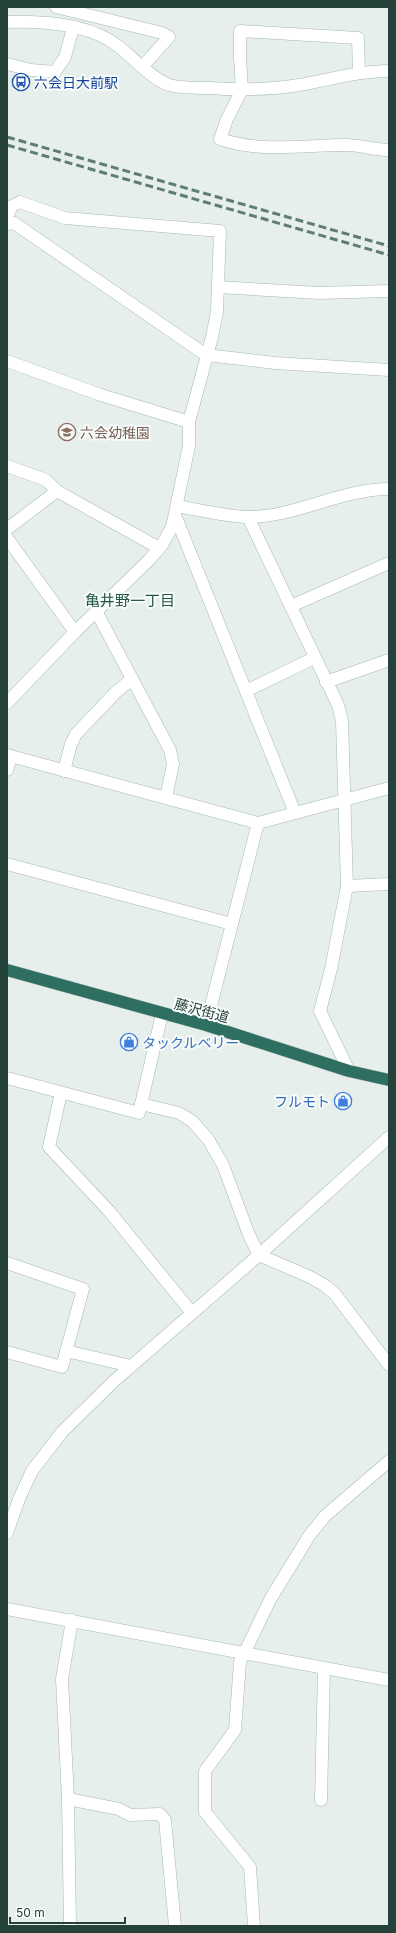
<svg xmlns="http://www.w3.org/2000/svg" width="396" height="1933" viewBox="0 0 396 1933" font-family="Inter,'Noto Sans JP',sans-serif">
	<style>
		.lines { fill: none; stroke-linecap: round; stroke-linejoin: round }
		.minor-casing { stroke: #a8b8b2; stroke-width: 13 }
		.highway-casing { stroke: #c2cac8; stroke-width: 13 }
		.minor { stroke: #fff; stroke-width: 12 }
		.highway { stroke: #2f6f62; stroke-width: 12 }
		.rail { stroke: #5f7d75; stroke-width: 3; stroke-dasharray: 8 4; stroke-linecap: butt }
		.labels { text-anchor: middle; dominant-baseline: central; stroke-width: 4; stroke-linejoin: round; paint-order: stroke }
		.transit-label { font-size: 14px; fill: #164399; stroke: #f7fbf9; text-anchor: start }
		.education-label { font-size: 14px; fill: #785e54; stroke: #f7fbf9; text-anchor: start }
		.street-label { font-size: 14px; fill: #24423a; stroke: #f7fbf9 }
		.shop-label { font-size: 14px; fill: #366cbe; stroke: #f7fbf9; text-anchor: start }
		.neighbourhood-label { font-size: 15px; fill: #1f5548; stroke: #f7fbf9 }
	</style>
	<rect width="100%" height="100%" fill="#e6efeb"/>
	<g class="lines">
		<defs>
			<g id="minor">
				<polyline points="56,7 162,33 169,37 143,66"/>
				<path d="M7,22c34,-1 83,2 111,24 14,11 34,33 51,39 12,3 27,3 39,3 31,2 61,2 91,-3 30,-5 59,-14 90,-14"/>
				<polyline points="7,64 31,70 55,72 65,57 73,28"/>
				<path d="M359,73l-1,-35 -118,-7v27l2,32 -15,29 -7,20c40,14 85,6 126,6 14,0 29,5 43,5"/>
				<polyline points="7,216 12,206 20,202 65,218 220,231 217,312 212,337 189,422 189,446 172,527 162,545 149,560 75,632 7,703"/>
				<polyline points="7,224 14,223 206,355 275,363 389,370"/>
				<polyline points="218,287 319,293 389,291"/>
				<polyline points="7,361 101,395 189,422"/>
				<polyline points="7,466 46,480 57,491 159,548"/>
				<path d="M177,506c23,4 47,10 70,11 46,1 94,-28 142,-28"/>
				<polyline points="175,515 295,813"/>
				<polyline points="248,517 338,705 342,721 347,886 331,969 320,1011 349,1071"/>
				<polyline points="7,529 57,491"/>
				<polyline points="7,538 75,632"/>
				<polyline points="291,606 389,563"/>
				<polyline points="96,611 170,750 173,764 166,798"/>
				<polyline points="326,682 389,660"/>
				<polyline points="246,691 314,658"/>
				<polyline points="7,755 258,823 389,788"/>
				<polyline points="7,770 11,756"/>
				<polyline points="64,771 71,744 76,734 116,692 132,679"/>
				<polyline points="7,864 232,924"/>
				<polyline points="347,886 389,884"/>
				<polyline points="206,1025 258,823"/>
				<polyline points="7,1078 139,1113 162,1014"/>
				<polyline points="61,1093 49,1147 109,1211 192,1313"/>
				<polyline points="141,1104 179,1113 192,1121 208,1139 223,1165 249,1235 259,1255 310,1277 324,1285 335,1294 389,1365"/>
				<polyline points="7,1263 83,1289 62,1367 7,1352"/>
				<polyline points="66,1351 131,1366"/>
				<polyline points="7,1533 19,1499 32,1471 62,1432 113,1382 259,1255 389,1137"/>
				<polyline points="7,1609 389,1680"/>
				<polyline points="68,1799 119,1809 130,1815 160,1814 165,1820 175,1926"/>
				<polyline points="321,1800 324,1669"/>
				<polyline points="70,1926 68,1799 62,1679 72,1620"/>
				<polyline points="254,1926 250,1867 205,1812 205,1771 235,1730 240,1662 271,1598 309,1536 325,1516 389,1461"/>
			</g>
			<polyline id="highway" points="7,970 206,1025 349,1071 389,1080"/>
		</defs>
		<use href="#minor" class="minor-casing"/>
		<use href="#highway" class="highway-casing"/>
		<use href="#minor" class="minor"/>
		<use href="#highway" class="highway"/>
		<g class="rail">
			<polyline points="7,137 389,246"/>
			<polyline points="7,145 389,255"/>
		</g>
	</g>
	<defs>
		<symbol id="bus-ring" viewBox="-11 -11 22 22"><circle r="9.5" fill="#f7fbf9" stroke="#1a4fb4" stroke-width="1.5"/><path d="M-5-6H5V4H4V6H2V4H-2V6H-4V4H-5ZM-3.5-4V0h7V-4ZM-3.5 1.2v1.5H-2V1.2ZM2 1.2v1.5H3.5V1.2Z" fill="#1a4fb4"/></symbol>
		<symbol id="school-ring" viewBox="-11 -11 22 22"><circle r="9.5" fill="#f7fbf9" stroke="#8d6e63" stroke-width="1.5"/><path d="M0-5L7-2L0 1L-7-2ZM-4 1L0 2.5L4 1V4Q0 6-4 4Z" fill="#8d6e63"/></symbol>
		<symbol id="shop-ring" viewBox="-11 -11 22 22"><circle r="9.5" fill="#f7fbf9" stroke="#3f7fe0" stroke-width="1.5"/><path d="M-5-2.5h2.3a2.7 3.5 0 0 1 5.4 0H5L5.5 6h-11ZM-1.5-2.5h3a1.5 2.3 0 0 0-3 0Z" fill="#3f7fe0"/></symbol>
	</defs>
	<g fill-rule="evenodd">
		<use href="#bus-ring" x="11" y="72" width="20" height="20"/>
		<use href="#school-ring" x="57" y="422" width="20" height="20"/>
		<use href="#shop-ring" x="119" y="1032" width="20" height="20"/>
		<use href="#shop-ring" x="333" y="1091" width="20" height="20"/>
	</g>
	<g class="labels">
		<g class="transit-label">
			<text x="34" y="82">六会日大前駅</text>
		</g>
		<g class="education-label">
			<text x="80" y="432">六会幼稚園</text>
		</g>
		<g class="street-label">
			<text transform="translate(202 1010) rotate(15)">藤沢街道</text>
		</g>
		<g class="shop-label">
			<text x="142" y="1042">タックルベリー</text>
			<text x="330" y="1101" text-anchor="end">フルモト</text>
		</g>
		<g class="neighbourhood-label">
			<text x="130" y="600">亀井野一丁目</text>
		</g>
	</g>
	<rect width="396" height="1933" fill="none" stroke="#24423a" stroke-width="16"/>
	<path d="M10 1917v6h115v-6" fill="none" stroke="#24423a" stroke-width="2"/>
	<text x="16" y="1917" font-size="12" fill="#24423a" stroke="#f7fbf9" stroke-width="3" paint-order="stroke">50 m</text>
</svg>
